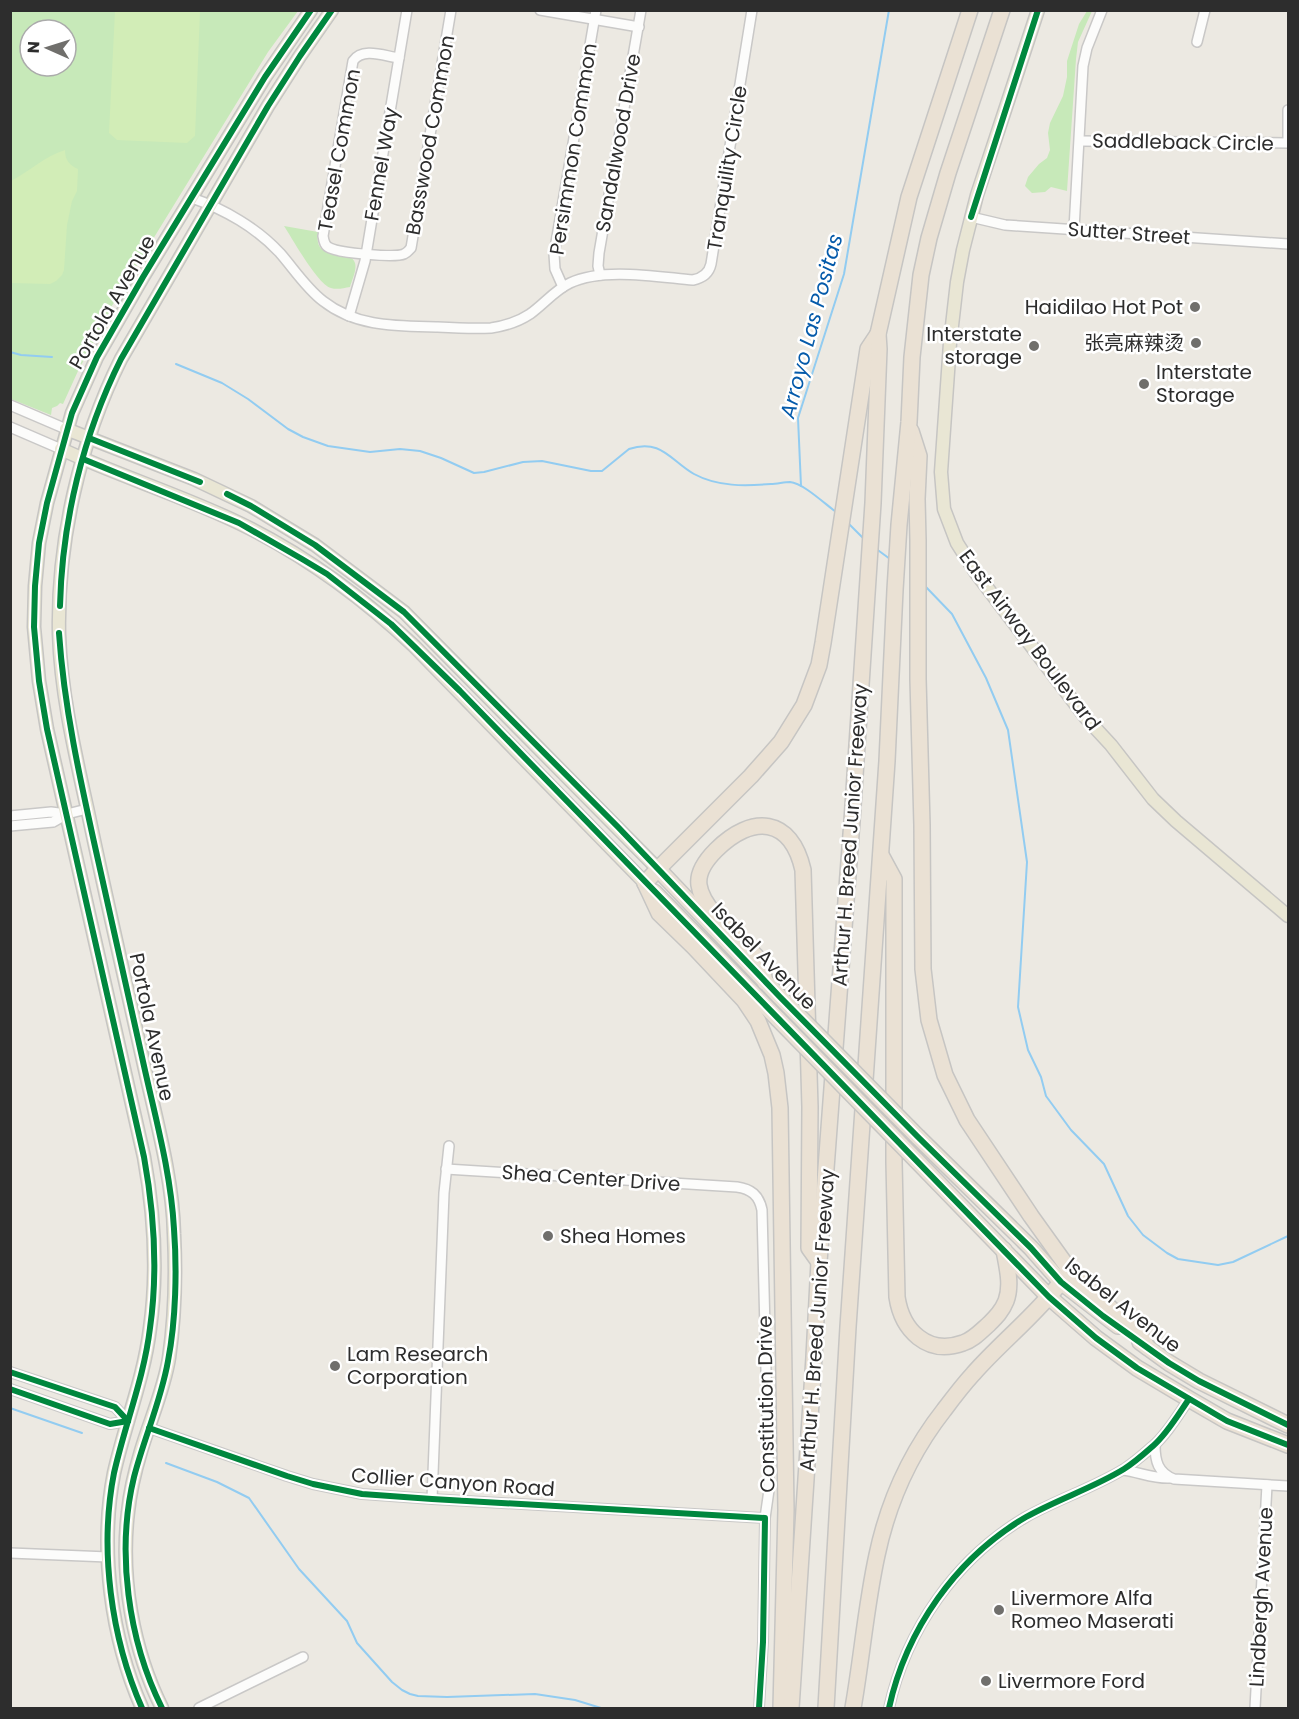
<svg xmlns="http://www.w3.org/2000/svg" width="1299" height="1719" viewBox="0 0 1299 1719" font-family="Poppins,'Noto Sans SC',sans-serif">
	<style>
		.green { fill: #c7e9b9; fill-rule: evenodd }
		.pitch { fill: #d2edb7 }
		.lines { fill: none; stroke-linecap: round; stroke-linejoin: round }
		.stream { stroke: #92ccf1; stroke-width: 2 }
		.minor-casing { stroke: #c9c8c7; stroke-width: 12 }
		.major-casing { stroke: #c6c5c3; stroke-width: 15 }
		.highway-casing { stroke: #c6c5c3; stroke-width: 18 }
		.minor { stroke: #fcfcfb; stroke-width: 9 }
		.major { stroke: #e9e6d4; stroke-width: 12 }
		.highway { stroke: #eae1d4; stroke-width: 15 }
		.highway-bridge-casing { stroke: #c6c5c3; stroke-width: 18; stroke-linecap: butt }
		.highway-bridge { stroke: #eae1d4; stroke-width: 15 }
		.cycleway-casing { stroke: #fff; stroke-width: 10 }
		.cycleway { stroke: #00873e; stroke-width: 6 }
		.poi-dot { fill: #706f6c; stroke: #fff; stroke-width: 2 }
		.labels { text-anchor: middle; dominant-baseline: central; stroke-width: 5; stroke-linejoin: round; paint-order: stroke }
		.street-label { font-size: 20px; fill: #2d2d2d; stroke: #fff }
		.poi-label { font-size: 20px; fill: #2d2d2d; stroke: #fff; text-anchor: start }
		.water-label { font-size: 21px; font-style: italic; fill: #045aaa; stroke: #fff }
	</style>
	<rect width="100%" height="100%" fill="#ece9e2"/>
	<g class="green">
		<path d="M10,11h288l-30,41 -158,257 1,1 -33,61 -15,33 -3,-1 -3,3 -5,2 -1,7 -40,-16zM30,30h36v36h-36z"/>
		<polygon points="1087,11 1092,11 1078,42 1076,59 1067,191 1051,187 1045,192 1032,193 1025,186 1028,177 1039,164 1047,158 1050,150 1048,133 1050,123 1063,96 1067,77 1067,61 1079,24"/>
		<path d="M284,226l34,6c-5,33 31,13 37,31 2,7 -3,17 -5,24 -6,1 -13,3 -19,1 -13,-3 -39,-50 -47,-62z"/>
	</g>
	<g class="pitch">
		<polygon points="115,11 200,11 195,136 187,143 117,140 109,133"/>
		<path d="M65,150c0,10 4,15 13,19l-1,22 -5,10 -5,24 -3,45 -2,5 -6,6 -6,3 -39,-1v-102c19,-10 34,-25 54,-31z"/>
	</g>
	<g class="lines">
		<g class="stream">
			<polyline points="10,352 21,355 52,357"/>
			<path d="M176,364l46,19 26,16 40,30 15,8 25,9 42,6 30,-3 20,2 21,7 33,15 10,-1 39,-10 19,-1 49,10h11l27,-22c32,-11 42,12 65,25 24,13 51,12 77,10 6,0 13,-2 19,-2 13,1 35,22 46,30"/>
			<polyline points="801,486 798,418 844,274 889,10"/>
			<polyline points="849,524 864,539"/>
			<polyline points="875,548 890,559"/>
			<polyline points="925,586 952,614 986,678 1008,730 1027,862 1018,1007 1028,1050 1041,1077 1046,1096 1071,1130 1104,1164 1128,1216 1143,1235 1167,1253 1178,1259 1218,1265 1233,1262 1288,1236"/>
			<polyline points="10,1408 82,1433"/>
			<polyline points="166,1463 217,1482 249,1498 299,1569 347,1621 357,1643 392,1682 402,1690 410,1694 418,1696 447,1697 535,1694 575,1700 601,1708"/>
		</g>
		<defs>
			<g id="minor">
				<polyline points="540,10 639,27"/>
				<polyline points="1197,42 1205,10"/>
				<path d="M399,58c-15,-2 -36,-11 -46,3l-30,175c1,6 2,10 7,12 10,5 65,10 74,6 4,-2 4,-3 7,-6l40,-238"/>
				<polyline points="1080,141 1288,143 1288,110"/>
				<path d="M192,198c32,11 65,30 88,55 14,16 26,35 43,48 33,26 73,25 113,26 19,1 37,2 55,1 14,-2 27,-6 39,-14 14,-10 25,-24 40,-31 33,-16 88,-6 123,-3 10,-2 16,-7 18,-16l41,-254"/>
				<polyline points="971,217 1005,225 1288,244"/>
				<polyline points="1074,229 1083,66 1087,48 1102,10"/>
				<polyline points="600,275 598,266 599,253 641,10"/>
				<polyline points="563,287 555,269 554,254 596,10"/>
				<polyline points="349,316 365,261 407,10"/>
				<polyline points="10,405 66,429"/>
				<polyline points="10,427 61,449"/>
				<polyline points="10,816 51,812 67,814 87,809"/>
				<polyline points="10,826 53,822 67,814"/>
				<path d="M446,1169l291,18c14,2 22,8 25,23l7,280 -4,28 -2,124 -4,66"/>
				<polyline points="10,1372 115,1407 128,1421"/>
				<polyline points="10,1389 110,1424 128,1421"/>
				<polyline points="149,1428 287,1476 313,1484 362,1494 432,1499 765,1518"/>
				<path d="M1155,1445c0,16 3,28 19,34l114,7"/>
				<path d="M1123,1470c16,2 31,9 47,8"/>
				<polyline points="432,1499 444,1193 449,1146"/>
				<polyline points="10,1553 108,1557"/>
				<polyline points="199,1708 303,1657"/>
				<path d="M889,1708c17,-78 67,-150 137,-191 32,-18 67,-29 98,-48 10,-6 20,-15 29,-23 14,-12 25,-31 36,-47"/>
				<polyline points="1255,1708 1267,1485"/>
			</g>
			<g id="major">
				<polyline points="1038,10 977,195 963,250 957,282 950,343 941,472 944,509 957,543 976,573 1086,718 1111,745 1153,799 1176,821 1288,916"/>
				<polyline points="66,429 194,479 251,506 315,545 404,612 658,869"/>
				<path d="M61,449c58,27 120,46 178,74 64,31 123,74 175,123l231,237"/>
				<path d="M142,1708c-31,-70 -43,-159 -28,-235 11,-49 30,-95 36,-145 8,-56 4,-116 -6,-171l-97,-428 -8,-48 -5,-54 1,-41 4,-43 8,-40 25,-90 25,-56 46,-80 122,-200 46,-67"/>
				<path d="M162,1708c-29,-58 -42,-131 -34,-196 2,-20 7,-41 13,-61 9,-31 23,-61 28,-93 6,-41 7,-83 5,-124 -1,-57 -20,-122 -32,-178 -18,-81 -37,-162 -54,-244 -13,-59 -27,-118 -29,-178 -2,-92 21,-193 62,-275l147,-253 32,-50 32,-46"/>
			</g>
			<g id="highway">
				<polyline points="911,431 919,456 917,499 918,540 918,679 922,825 923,969 929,1020 945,1075 967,1120 1031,1216 1069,1269 1142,1338 1147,1347"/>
				<path d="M881,855l13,24v283l3,135c5,33 30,59 66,46 10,-3 18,-12 26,-19 7,-7 13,-13 17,-23 6,-16 1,-34 -2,-51"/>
				<polyline points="658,869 780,997"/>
				<polyline points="645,883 659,913 694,947 744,1000 758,1021 772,1055 776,1073 780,1108 786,1510 781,1708"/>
				<polyline points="645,883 658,869 751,776 781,742 804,705 819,665 823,643 868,349 878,334"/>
				<polyline points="654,892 778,1019"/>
				<path d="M765,982c-2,-7 -2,-17 -6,-22 -2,-4 -7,-7 -9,-10 -16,-16 -48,-42 -51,-65 -2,-14 8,-26 17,-35 36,-36 75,-33 87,20l7,237 -1,141 10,14"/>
				<polyline points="918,1137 1031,1248 1061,1282 1118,1326"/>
				<polyline points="916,1160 1049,1297 1096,1338 1137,1368 1189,1399 1227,1421 1288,1445"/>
				<polyline points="1140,1342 1169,1363 1199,1381 1288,1425"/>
				<polyline points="791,1708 814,1357 819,1262 852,821 873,503 879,349 878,334 909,197 970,10"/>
				<polyline points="826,1708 848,1327 887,761 895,590 899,525 909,422 912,357 921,275 929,238 948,173 1002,10"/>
				<path d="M853,1708c9,-51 13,-103 24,-153 11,-52 34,-103 67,-145 9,-12 18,-24 29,-36 28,-32 62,-58 88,-92"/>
			</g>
		</defs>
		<use href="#minor" class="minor-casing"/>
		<use href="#major" class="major-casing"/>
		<use href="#highway" class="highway-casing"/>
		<use href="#minor" class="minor"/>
		<use href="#major" class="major"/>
		<use href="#highway" class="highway"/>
		<defs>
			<g id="highway-bridge">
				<polyline points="780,997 918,1137"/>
				<polyline points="778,1019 916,1160"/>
			</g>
		</defs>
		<use href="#highway-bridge" class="highway-bridge-casing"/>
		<use href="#highway-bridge" class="highway-bridge"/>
		<defs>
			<g id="cycleway">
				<polyline points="971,217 1038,10"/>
				<polyline points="89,438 200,482"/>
				<polyline points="83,459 239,523 302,559 327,574 391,624 460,691 1049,1297 1096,1338 1137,1368 1227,1421 1288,1445"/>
				<polyline points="227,494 251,506 315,545 404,612 618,827 780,997 918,1137 1031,1248 1061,1282 1103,1316 1169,1363 1199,1381 1288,1425"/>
				<path d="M60,606c2,-85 23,-171 61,-247l147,-253 32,-50 32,-46"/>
				<path d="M59,633c5,74 21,146 37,218 16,71 32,143 48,215 12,54 27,108 30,163 3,40 2,91 -6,132 -7,40 -24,77 -34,116 -18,74 -6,163 28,231"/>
				<polyline points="10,1372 115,1407 128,1421"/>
				<polyline points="10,1389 110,1424 128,1421"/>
				<polyline points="149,1428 287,1476 313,1484 362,1494 432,1499 765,1518 763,1642 759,1708"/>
				<path d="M142,1708c-31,-70 -43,-159 -28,-235 11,-49 30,-95 36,-145 8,-56 4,-116 -6,-171l-97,-428 -8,-48 -5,-54 1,-41 4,-43 8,-40 25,-90 25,-56 46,-80 122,-200 46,-67"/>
				<path d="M889,1708c17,-78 67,-150 137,-191 32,-18 67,-29 98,-48 10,-6 20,-15 29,-23 14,-12 25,-31 36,-47"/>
			</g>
		</defs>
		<use href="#cycleway" class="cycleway-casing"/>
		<use href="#cycleway" class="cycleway"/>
	</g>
	<g class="poi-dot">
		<circle cx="1195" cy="307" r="6"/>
		<circle cx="1196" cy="343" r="6"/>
		<circle cx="1034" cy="346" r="6"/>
		<circle cx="1144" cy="384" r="6"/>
		<circle cx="548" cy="1236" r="6"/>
		<circle cx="335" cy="1366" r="6"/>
		<circle cx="999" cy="1610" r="6"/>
		<circle cx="986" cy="1681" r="6"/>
	</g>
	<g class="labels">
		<g class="street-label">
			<text transform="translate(430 135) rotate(-80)">Basswood Common</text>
			<text transform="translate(1183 142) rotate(1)">Saddleback Circle</text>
			<text transform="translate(618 143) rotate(-80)">Sandalwood Drive</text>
			<text transform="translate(573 149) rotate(-81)">Persimmon Common</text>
			<text transform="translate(339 150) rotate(-80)">Teasel Common</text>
			<text transform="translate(381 164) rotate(-80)">Fennel Way</text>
			<text transform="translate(727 168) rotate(-81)">Tranquility Circle</text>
			<text transform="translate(1129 233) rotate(4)">Sutter Street</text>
			<text transform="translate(112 302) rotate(-60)">Portola Avenue</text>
			<text transform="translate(1030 640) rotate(53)">East Airway Boulevard</text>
			<text transform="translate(850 835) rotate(-86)">Arthur H. Breed Junior Freeway</text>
			<text transform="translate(764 956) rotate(46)">Isabel Avenue</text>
			<text transform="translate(152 1027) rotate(78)">Portola Avenue</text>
			<text transform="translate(591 1178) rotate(4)">Shea Center Drive</text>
			<text transform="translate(1123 1305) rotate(38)">Isabel Avenue</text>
			<text transform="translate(817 1320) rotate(-86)">Arthur H. Breed Junior Freeway</text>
			<text transform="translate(766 1404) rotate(-91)">Constitution Drive</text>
			<text transform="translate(453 1482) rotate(4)">Collier Canyon Road</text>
			<text transform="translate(1261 1597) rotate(-87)">Lindbergh Avenue</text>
		</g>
		<g class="poi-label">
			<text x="1183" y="307" text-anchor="end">Haidilao Hot Pot</text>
			<text x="1022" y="334" text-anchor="end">Interstate<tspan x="1022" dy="23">storage</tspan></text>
			<text x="1184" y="343" text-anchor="end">张亮麻辣烫</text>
			<text x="1156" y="372">Interstate<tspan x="1156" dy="23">Storage</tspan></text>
			<text x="560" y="1236">Shea Homes</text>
			<text x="347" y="1354">Lam Research<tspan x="347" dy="23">Corporation</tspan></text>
			<text x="1011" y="1598">Livermore Alfa<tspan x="1011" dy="23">Romeo Maserati</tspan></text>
			<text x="998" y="1681">Livermore Ford</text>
		</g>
		<g class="water-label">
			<text transform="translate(811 326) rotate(-75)">Arroyo Las Positas</text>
		</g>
	</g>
	<rect width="1299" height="1719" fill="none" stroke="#2d2d2d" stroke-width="24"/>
	<g transform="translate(48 48) rotate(273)"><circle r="28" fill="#ffffff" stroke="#ababab" stroke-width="1.5"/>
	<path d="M0-4.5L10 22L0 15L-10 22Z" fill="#706f6c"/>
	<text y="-9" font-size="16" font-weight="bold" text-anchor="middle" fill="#2d2d2d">N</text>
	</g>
</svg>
